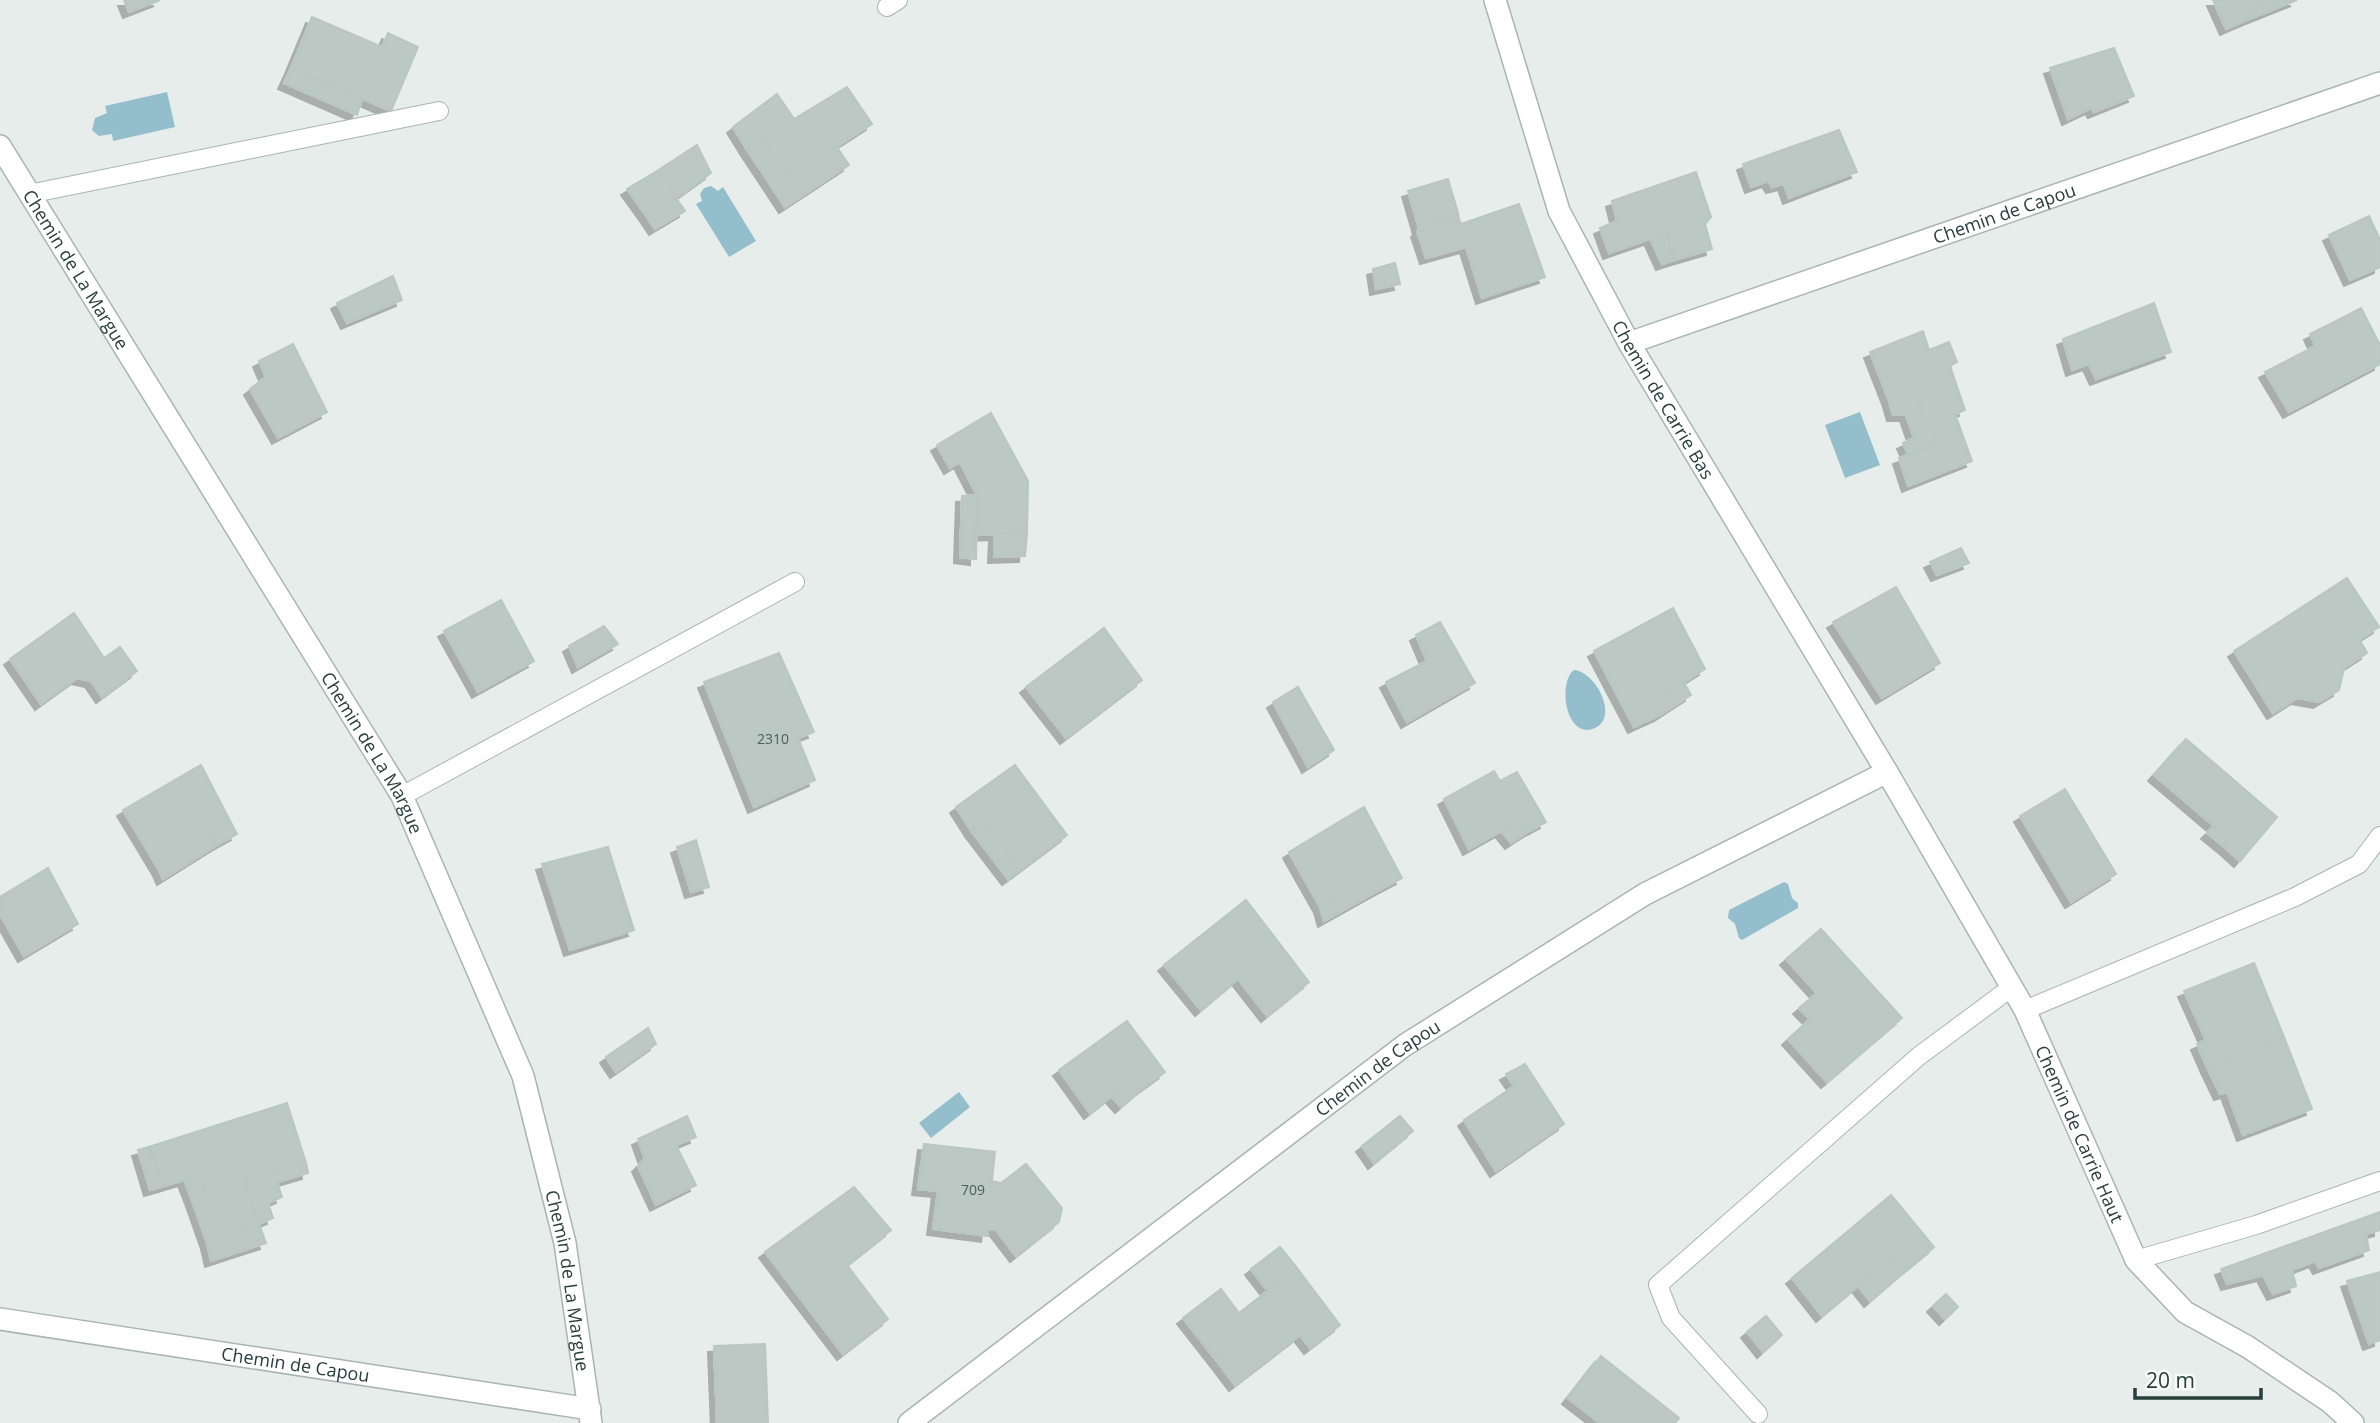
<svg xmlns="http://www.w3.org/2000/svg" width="2380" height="1423" viewBox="0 0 2380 1423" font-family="'Open Sans',sans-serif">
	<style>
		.water { fill: #95becc }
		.building { fill: #bbc8c4; stroke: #b9c6c2; stroke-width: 2; filter: url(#shadow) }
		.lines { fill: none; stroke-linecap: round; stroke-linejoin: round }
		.lane-casing { stroke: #a9b5b2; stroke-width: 20 }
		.street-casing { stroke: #a9b5b2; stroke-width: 24 }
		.lane { stroke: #fff; stroke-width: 18 }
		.street { stroke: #fff; stroke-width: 21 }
		.labels { text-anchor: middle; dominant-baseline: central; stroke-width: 5; stroke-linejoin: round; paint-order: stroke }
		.number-label { font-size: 14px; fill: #4c605c }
		.street-label { font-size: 18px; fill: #273e39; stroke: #f6faf8 }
	</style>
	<defs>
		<filter id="shadow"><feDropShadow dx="-6" dy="6" stdDeviation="0" flood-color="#0004"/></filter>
	</defs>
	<rect width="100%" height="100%" fill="#e6edeb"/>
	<g class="water">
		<polygon points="167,92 175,127 113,141 112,134 99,136 92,130 95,118 107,113 105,106"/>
		<polygon points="711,186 718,191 723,187 756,241 729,257 696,204 702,201 700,194 704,188"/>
		<polygon points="1860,412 1880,465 1845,478 1825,425"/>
		<path d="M1574,670c22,2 45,47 21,58 -29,13 -38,-45 -21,-58z"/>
		<polygon points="1784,882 1788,884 1792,898 1798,903 1798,908 1742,940 1739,938 1735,924 1728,918 1729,910"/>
		<polygon points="959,1092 970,1107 931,1138 919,1123"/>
	</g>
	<g class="building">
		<polygon points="124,0 160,0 129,12"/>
		<polygon points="2213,0 2266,0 2252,6 2254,17 2226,29"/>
		<polygon points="2266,0 2297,0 2254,17 2252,6"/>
		<polygon points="312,17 382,47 388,33 418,47 391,111 291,68"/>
		<polygon points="2114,48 2134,96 2094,112 2091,108 2068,119 2050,68"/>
		<polygon points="291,68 362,99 357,115 284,83"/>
		<polygon points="847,87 872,124 791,176 763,138 746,148 733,127 777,94 794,119"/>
		<polygon points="1839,130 1857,172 1789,198 1784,184 1772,187 1768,181 1751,187 1743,164"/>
		<polygon points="763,138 791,176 836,146 849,165 785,207 746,148"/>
		<polygon points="697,145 711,173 676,198 657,171"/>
		<polygon points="657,171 676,198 645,214 627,189"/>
		<polygon points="1696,172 1711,217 1705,224 1712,249 1674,260 1667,233 1609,253 1600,228 1617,221 1612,201"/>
		<polygon points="1448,179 1458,213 1418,225 1408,191"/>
		<polygon points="676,198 685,211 655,229 645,214"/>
		<polygon points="1519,204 1545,277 1482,298 1466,247 1426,258 1417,231 1459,219 1461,224"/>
		<polygon points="1458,213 1459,219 1419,230 1418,225"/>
		<polygon points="2369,216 2380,240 2380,267 2350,280 2329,235"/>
		<polygon points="1667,233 1674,260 1662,264 1650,238"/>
		<polygon points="1395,263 1400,284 1376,289 1373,269"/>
		<polygon points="393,276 402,300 347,323 337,303"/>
		<polygon points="2154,303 2171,352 2096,379 2089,364 2072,370 2063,339"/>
		<polygon points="2361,308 2380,345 2380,364 2289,412 2265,372 2345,331 2340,319"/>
		<polygon points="2340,319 2345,331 2316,347 2310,334"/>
		<polygon points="1923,331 1929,350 1949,342 1957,362 1950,366 1965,410 1955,414 1972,461 1908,486 1899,458 1936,445 1914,390 1889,401 1870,352"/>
		<polygon points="293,344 327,412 278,438 250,389 266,377 259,361"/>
		<polygon points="1914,390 1936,445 1908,454 1903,443 1914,438 1906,415 1893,415 1889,401"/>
		<polygon points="991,413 1028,481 1027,533 976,535 977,495 960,462 950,468 937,445"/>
		<polygon points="977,495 976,559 960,557 962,496"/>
		<polygon points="1027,533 1025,556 994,557 995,534"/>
		<polygon points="1961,548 1969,563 1937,575 1930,562"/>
		<polygon points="2347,578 2379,627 2326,661 2323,674 2311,681 2298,679 2265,700 2234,651"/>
		<polygon points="1896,587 1940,663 1882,698 1833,622"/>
		<polygon points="501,600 534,661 478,692 444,631"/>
		<polygon points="1673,608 1705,669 1653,702 1660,715 1634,727 1594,651"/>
		<polygon points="74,613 104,658 120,647 137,671 102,697 91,681 77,678 41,704 10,659"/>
		<polygon points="1440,622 1475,683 1407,722 1386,682 1427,661 1416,635"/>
		<polygon points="604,626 618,644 578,667 569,646"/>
		<polygon points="1104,628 1142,680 1066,738 1026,687"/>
		<polygon points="2359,639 2367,653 2344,668 2339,690 2319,702 2297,698 2273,713 2265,700 2298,679 2311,681 2323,674 2326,661"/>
		<polygon points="779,653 814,732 798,738 815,780 754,807 704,682"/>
		<polygon points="1684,683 1691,695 1660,715 1653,702"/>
		<polygon points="1298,687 1334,750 1308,767 1273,702"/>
		<polygon points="2186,739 2277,817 2240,861 2222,845 2228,838 2154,775"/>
		<polygon points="201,765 237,834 217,845 213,833 158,868 123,810"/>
		<polygon points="1015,765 1067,835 1019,871 984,823 972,832 956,807"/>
		<polygon points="1494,771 1500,781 1517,772 1546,822 1526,833 1519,821 1469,849 1444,799"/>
		<polygon points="2065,789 2116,874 2071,902 2020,816"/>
		<polygon points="1364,807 1402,878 1381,889 1376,878 1320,907 1289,852"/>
		<polygon points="1519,821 1526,833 1511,843 1502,832"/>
		<polygon points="984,823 1019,871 1008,879 972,832"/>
		<polygon points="2214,826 2228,838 2222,845 2207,833"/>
		<polygon points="213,833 217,845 163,879 158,868"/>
		<polygon points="696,840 709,887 691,892 677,847"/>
		<polygon points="608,847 634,930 570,950 542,864"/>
		<polygon points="48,868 78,924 24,956 0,914 0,897"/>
		<polygon points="1376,878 1381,889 1324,921 1320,907"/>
		<polygon points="1246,900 1309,982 1267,1016 1238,979 1201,1010 1164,965"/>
		<polygon points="1821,929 1902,1018 1827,1082 1788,1039 1810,1019 1799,1008 1817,993 1786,959"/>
		<polygon points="2254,963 2284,1037 2207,1067 2197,1044 2206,1040 2184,991"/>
		<polygon points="1127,1021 1165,1072 1142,1089 1133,1079 1090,1113 1059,1070"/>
		<polygon points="648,1028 656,1044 616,1072 606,1057"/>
		<polygon points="2284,1037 2312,1109 2243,1135 2227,1092 2220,1094 2207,1067"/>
		<polygon points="1525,1064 1564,1124 1496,1171 1464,1120 1514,1086 1506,1074"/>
		<polygon points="1133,1079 1142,1089 1121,1107 1111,1096"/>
		<polygon points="287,1103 306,1163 262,1178 259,1173 244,1178 259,1224 207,1243 190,1195 205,1190 201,1175 164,1186 149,1147"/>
		<polygon points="687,1116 696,1137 676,1145 696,1185 656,1205 638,1166 645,1159 638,1139"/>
		<polygon points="1400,1116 1413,1131 1374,1163 1362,1146"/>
		<polygon points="924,1144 995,1152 992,1181 1001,1183 1026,1164 1062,1208 1059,1222 1016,1256 996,1230 988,1229 987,1236 933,1229 938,1191 918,1189"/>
		<polygon points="149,1147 164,1186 150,1190 138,1150"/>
		<polygon points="306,1163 308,1173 277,1182 282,1197 268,1203 273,1218 259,1224 244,1178 259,1173 262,1178"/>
		<polygon points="201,1175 205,1190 190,1195 184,1180"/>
		<polygon points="854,1187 891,1230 847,1265 888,1319 843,1354 765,1252"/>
		<polygon points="1891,1195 1934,1247 1905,1271 1892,1257 1822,1316 1792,1278"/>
		<polygon points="2380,1212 2380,1230 2366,1234 2369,1250 2319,1268 2315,1261 2292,1270 2296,1286 2273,1294 2263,1275 2227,1284 2221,1269"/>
		<polygon points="259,1224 266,1243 211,1261 207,1243"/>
		<polygon points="1280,1247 1297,1268 1268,1291 1251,1269"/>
		<polygon points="1892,1257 1905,1271 1870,1301 1858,1286"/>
		<polygon points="1297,1268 1340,1325 1310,1348 1300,1335 1257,1368 1238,1343 1216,1360 1183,1318 1221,1289 1239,1313"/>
		<polygon points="2380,1272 2380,1340 2369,1344 2347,1281"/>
		<polygon points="1946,1294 1958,1307 1945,1319 1933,1306"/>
		<polygon points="1766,1316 1782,1335 1763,1352 1747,1332"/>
		<polygon points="1238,1343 1257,1368 1235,1385 1216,1360"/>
		<polygon points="765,1344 768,1423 717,1423 714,1346"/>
		<polygon points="1601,1356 1679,1418 1675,1423 1600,1423 1568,1398"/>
	</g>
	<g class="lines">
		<defs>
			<g id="lane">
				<polyline points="887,7 898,0"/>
				<polyline points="29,194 439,111"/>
				<polyline points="402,796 795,582"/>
				<polyline points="2025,1010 2295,897 2359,864 2380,836"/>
				<polyline points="2136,1260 2256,1225 2380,1181"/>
				<polyline points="1758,1414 1671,1318 1658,1285 1919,1056 2012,987"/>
			</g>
			<g id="street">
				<path id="s1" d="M1495,0l64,211 70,132 258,429 138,238 111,250 49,52 63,35 82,55 23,21"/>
				<path id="s2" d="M0,146l402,650 121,280 42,167 26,180"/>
				<path id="s3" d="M1629,343l751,-260"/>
				<path id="s4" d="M0,1319l590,90"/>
				<path id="s5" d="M909,1423l496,-378 240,-151 242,-122"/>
			</g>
		</defs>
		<use href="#lane" class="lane-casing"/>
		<use href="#street" class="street-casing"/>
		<use href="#lane" class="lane"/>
		<use href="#street" class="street"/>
	</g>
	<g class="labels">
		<g class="number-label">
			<text x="773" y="738">2310</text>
			<text x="973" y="1189">709</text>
		</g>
		<g class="street-label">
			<text stroke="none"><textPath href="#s3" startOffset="397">Chemin de Capou</textPath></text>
			<text stroke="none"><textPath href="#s2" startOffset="145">Chemin de La Margue</textPath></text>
			<text stroke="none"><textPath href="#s1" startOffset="436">Chemin de Carrie Bas</textPath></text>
			<text stroke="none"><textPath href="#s2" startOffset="712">Chemin de La Margue</textPath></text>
			<text stroke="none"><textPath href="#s5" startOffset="588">Chemin de Capou</textPath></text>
			<text stroke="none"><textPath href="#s1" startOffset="1281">Chemin de Carrie Haut</textPath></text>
			<text stroke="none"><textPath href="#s2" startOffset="1279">Chemin de La Margue</textPath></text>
			<text stroke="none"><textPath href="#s4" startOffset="299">Chemin de Capou</textPath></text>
		</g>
	</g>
	<path d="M2135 1388v10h126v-10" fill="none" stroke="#273e39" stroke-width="3.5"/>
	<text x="2146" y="1388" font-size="21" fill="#273e39" stroke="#f6faf8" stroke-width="5" paint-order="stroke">20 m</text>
</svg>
